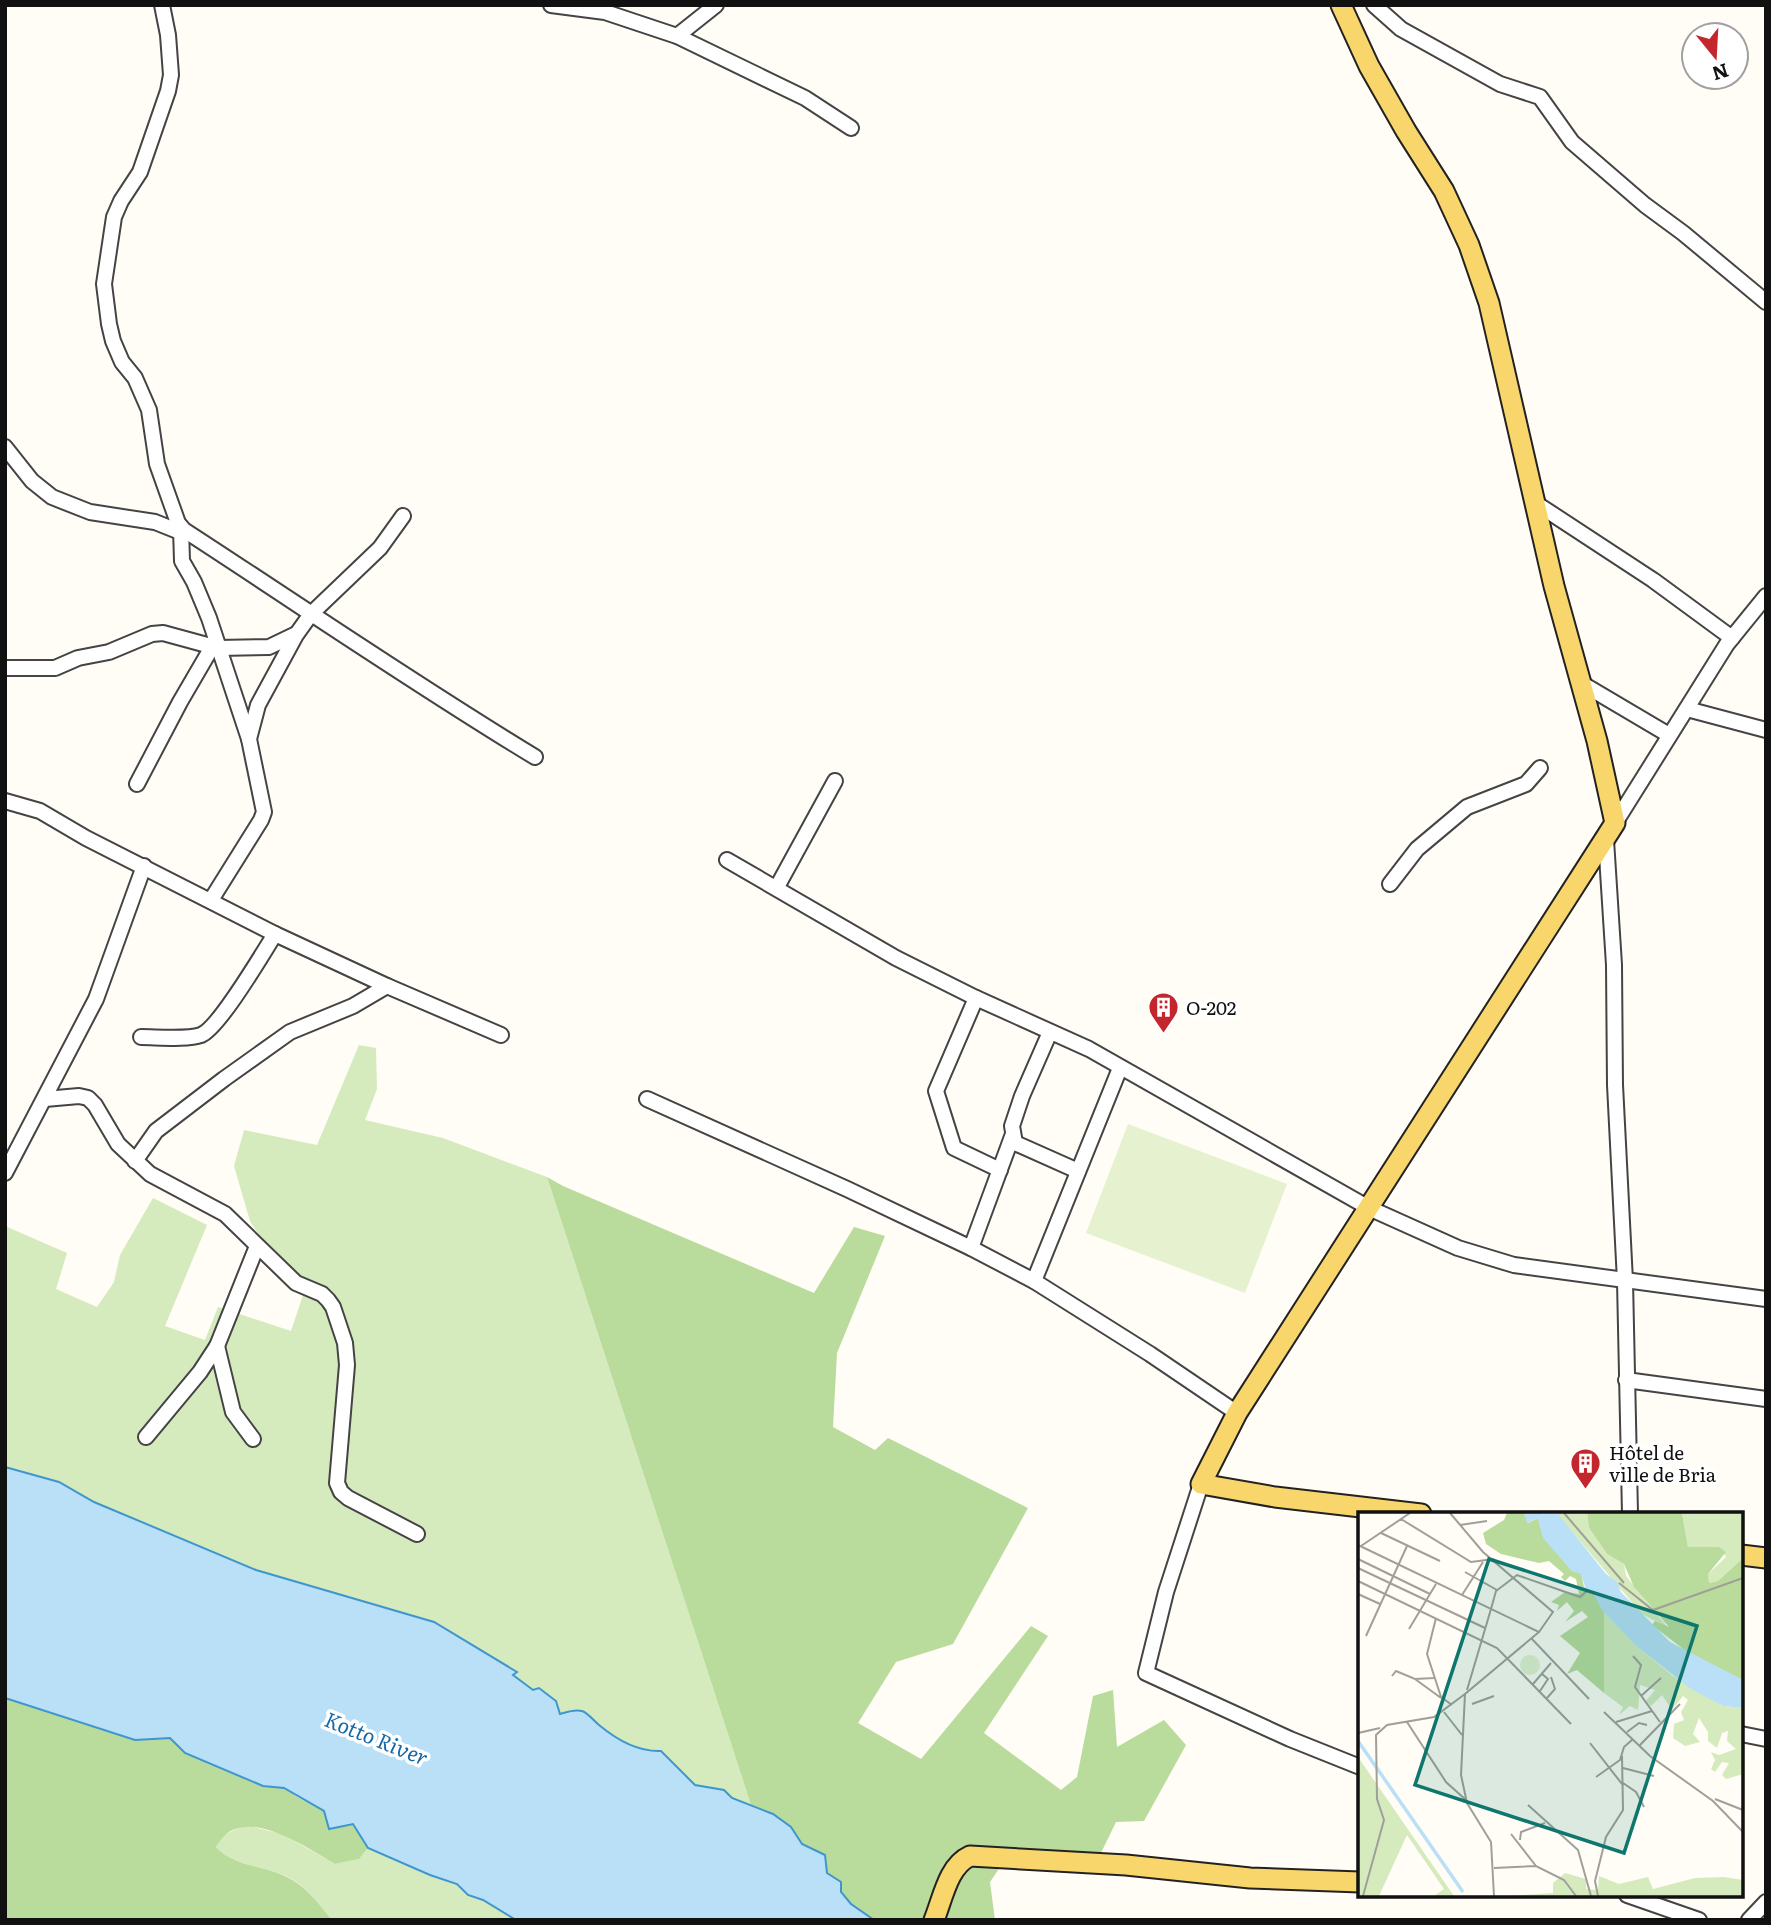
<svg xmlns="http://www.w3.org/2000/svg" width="1771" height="1925" viewBox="0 0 1771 1925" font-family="Literata,serif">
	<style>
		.green { fill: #d5ebbd }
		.forest { fill: #b9dc9c }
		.pitch { fill: #e6f2cf }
		.water { fill: #b9e0f7; stroke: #3f96cf; stroke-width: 2 }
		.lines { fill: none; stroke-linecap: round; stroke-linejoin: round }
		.minor-casing { stroke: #444; stroke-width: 18 }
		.major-casing { stroke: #222; stroke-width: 23 }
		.minor { stroke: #fff; stroke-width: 14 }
		.major { stroke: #f9d66b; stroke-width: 19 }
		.labels { text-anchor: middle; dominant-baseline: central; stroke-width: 7; stroke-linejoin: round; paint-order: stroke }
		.poi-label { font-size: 19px; fill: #111; stroke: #fff; text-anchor: start }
		.water-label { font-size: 21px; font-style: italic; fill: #1768a6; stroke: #fff }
		.inset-river { fill: none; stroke: #b9e0f7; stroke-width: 3.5 }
		.inset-road { fill: none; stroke: #a09f9a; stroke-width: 2 }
		.view { fill: #0f766e; fill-opacity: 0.15; stroke: #0f766e; stroke-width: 3.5 }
		.inset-edge { fill: none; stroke: #111; stroke-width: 3.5 }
	</style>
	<rect width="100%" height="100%" fill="#fffdf5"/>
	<g class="green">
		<path d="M359,1045l17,3 1,41 -12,31 78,18 104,39 204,628 -20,-7 -7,-8 -29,-5 -34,-34c-23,1 -44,-11 -62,-26 -5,-4 -11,-12 -17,-14 -8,-2 -15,1 -22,3l-27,-24 -21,-15 4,-3 -82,-50 -178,-52 -162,-68 -35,-20 -54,-15v-241l62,27 -11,36 41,18 17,-25 6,-27 33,-57 54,27 -42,101 40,14 13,-33 73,24 16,-48 -38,-32 -19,-30 -16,-55 10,-36 73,15z"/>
		<path d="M244,1825l38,9 53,30 24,-5 9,-11 62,27 27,9 11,11 15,5 33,20h-184c-14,-17 -25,-33 -44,-43 -24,-12 -54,-10 -72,-30l6,-11z"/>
	</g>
	<g class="forest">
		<polygon points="547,1177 563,1186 814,1293 854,1227 885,1236 837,1353 833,1427 875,1450 888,1438 1028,1508 953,1644 896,1662 858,1723 921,1759 1031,1626 1048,1636 984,1733 1061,1790 1077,1777 1093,1696 1113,1690 1117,1747 1164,1720 1186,1745 1144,1821 1116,1822 1099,1857 1013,1848 990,1882 995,1920 874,1920 851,1904 841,1892 841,1882 827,1873 824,1855 802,1844 791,1827 751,1805"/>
		<path d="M5,1698l130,42 35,-3 15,16 78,33 21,2 15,10 54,26 15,24 -9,11 -24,5c-30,-17 -95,-64 -119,-17 18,20 48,18 71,30 20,10 31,26 45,43h-327z"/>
	</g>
	<polygon class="pitch" points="1128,1124 1287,1184 1245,1293 1086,1233"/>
	<path class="water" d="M5,1467l54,15 35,20 162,68 178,52 83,50 -4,3 20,15 6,-2 17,13 4,13c7,-2 14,-5 22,-3 6,2 12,10 17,14 18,15 39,27 62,26l34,34 29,5 8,8 41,16 18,13 11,17 23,11 2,18 14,9v10l10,12 23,16h-358l-33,-20 -15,-5 -11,-11 -27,-9 -62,-27 -15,-24 -24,5 -5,-18 -40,-23 -21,-2 -78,-33 -15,-15 -35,2 -130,-42z"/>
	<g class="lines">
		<defs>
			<g id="minor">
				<path d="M162,5l6,30 3,40 -3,16 -28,81 -19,29 -7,16 -10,67 5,40 4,17 9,21 13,16 14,32 8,54 21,59 6,7c117,76 232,155 351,227"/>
				<polyline points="551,5 605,12 677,36 805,98 851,128"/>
				<polyline points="1374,5 1401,29 1500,84 1540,97 1572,142 1645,205 1683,233 1766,302"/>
				<polyline points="677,36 716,5"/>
				<polyline points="5,447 32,481 52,497 90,512 155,522 180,532"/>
				<polyline points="1537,504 1653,580 1732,638"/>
				<polyline points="181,528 182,561 194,582 209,618 249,739"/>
				<polyline points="5,668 55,668 78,658 109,652 152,634 163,633 218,648 269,647 294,635"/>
				<polyline points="1581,683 1669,735"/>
				<polyline points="1687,709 1766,730"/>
				<polyline points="137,784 180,702 212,647"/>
				<polyline points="5,801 40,811 86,838 275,934 387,986 501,1035"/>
				<polyline points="1615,823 1727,644 1766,596"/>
				<polyline points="1606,840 1614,965 1615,1085 1625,1281 1630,1514"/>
				<polyline points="727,860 896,958 976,998 1089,1049 1369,1208 1458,1248 1514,1265 1766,1299"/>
				<polyline points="1390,884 1417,849 1467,807 1526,784 1540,768"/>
				<polyline points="777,887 835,781"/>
				<polyline points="211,900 261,820 264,812 249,739 258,705 296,635 311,614 380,548 403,516"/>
				<polyline points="976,998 936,1091 954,1148 1000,1170"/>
				<polyline points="1050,1032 1022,1096 1012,1126 1015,1143 1078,1171"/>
				<path d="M141,1037c16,0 46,3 60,-2 18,-7 62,-82 74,-101"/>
				<polyline points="45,1099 79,1096 88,1098 95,1105 118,1144 150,1174 225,1214 296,1283 322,1294 328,1300 333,1307 345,1343 347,1365 337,1483 341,1492 348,1498 417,1534"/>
				<polyline points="647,1099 847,1189 971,1248 1034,1281 1150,1354 1237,1413"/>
				<polyline points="135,1161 156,1131 224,1079 290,1032 353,1006 387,986"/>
				<polyline points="5,1173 96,999 144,866"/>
				<polyline points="971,1248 1013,1134"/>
				<polyline points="1034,1281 1120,1068"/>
				<polyline points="217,1346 233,1412 253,1439"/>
				<polyline points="1626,1380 1766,1399"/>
				<polyline points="146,1437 200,1372 217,1346 257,1246"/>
				<polyline points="1201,1484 1166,1592 1146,1673 1290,1739 1360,1767"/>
				<polyline points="1741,1734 1766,1739"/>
				<polyline points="1627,1895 1699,1920"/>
				<polyline points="1749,1920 1766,1902"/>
			</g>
			<g id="major">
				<polyline points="1341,5 1369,66 1406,131 1444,191 1469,245 1489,303 1554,586 1597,741 1615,823 1237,1413 1201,1484 1275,1497 1421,1514"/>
				<polyline points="1741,1555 1766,1558"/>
				<path d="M934,1920c9,-22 14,-54 36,-64l156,9 124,13 110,4"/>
			</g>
		</defs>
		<use href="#minor" class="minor-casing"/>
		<use href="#major" class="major-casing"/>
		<use href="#minor" class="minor"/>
		<use href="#major" class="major"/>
	</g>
	<defs>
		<symbol id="building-pin" viewBox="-11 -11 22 30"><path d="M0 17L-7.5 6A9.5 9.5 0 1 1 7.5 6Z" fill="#c4262e" stroke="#fff"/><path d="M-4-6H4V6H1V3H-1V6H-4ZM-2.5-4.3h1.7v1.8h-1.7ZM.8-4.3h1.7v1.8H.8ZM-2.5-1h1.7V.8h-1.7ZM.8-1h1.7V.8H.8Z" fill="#fff"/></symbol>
	</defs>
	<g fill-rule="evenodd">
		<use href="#building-pin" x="1146" y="990" width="35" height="47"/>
		<use href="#building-pin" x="1568" y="1446" width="35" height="47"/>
	</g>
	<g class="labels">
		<g class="poi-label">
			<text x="1186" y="1007">O-202</text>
			<text x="1609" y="1452">Hôtel de<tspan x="1609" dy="22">ville de Bria</tspan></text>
		</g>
		<g class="water-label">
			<text transform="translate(377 1737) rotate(22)">Kotto River</text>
		</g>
	</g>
	<g transform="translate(1358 1512)">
		<rect width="385" height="385" fill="#fffdf5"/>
		<path d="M198,1h31l2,15 18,26 17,10 2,12 42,52 -26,-14zM324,1h61v45l-25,23 -9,2 -1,-9 18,-17 -7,-10h-31zM246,100l31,33 38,31 50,30 20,2v66l-17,5 -4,-4 7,-12 -7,-1 -7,10 -4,-3 4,-9 -4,-8 8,3 17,-6 -9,-8 1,-10 -6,2 -5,15 -9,-7v-9l-9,-14 -6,16 7,8 -15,4 -12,-8 1,-14 10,-4 -3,-8 7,-12 -5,-4 -11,14 -10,-15 -11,11 -5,-5 9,-11 -15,-5 -2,25 -8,-4 -11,9 4,-8 -19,-14zM0,245l96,139h-20l10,-7 -37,-54 -28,61h-21zM207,361l21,6v10l12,1 1,-14 20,8 29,-7 5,12 42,-11 29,-1 19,3v16h-235l45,-3v-10z" fill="#d5ebbd"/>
		<path d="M149,1h17l4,10 10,-5 5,18 29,35 9,2 3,14 12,9 8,16v81l-27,-23 -10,4 13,-21 -20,-17 28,-19 -6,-6 -17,11 9,-11 -7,-9 -10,9 2,-6 -8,-3 14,-10 14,2 -3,-15 -6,-3 -5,5 -4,-4 3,-3 -15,-13 -10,2 -38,-9 -15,-10 -3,-11 21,-13zM229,1h95l6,34h31l7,5 -18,22 1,9 9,-2 25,-23v122l-48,-22 -43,-33 3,-4 14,6 -35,-40 -10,-23 -17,-10 -18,-26z" fill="#b9dc9c"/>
		<path d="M162 153a10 10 0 1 1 20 0a10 10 0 1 1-20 0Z" fill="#e6f2cf"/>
		<path d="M166,1l34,1 48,60 11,8 4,10 49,50 73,38v28l-20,-2 -32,-17 -56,-44 -33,-35 -9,-17 -7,-3 -5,-16 -9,-3 -29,-33 -5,-20 -11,5z" fill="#b9e0f7"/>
		<path class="inset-river" d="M234,77l26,-5M0,229l105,151"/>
		<path class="inset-road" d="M92,1l33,39 70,60 -14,20M206,1l60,70M43,7l70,43 23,-3M102,13l27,-4M23,21l59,28M0,33l181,87 -74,62 -4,81 6,28 24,39 3,54M3,34l49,-33M0,47l72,35M0,56l127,60M107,60l32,18M0,69l139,67 74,76M261,71l34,27 90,-32M0,82l22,10M104,83l21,-33M133,97l5,-18 21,-16 63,22 8,-7M78,106l-9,36 14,43 11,8M51,117l27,-45M8,124l41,-90M174,127l57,60M275,144l8,9 -6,22 25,35M34,164l4,-5 19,8 19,-1M57,167l26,19M175,172l18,-21M109,178l24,-81M182,179l8,-12 -6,-5M283,184l20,-18M189,186l8,-9 -4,-12M114,192l22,-8M86,200l18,23M246,200l46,44 63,45 30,31M49,210l39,60 20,18M258,210l36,-11M269,220l12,-9 8,2M0,221l22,-5M232,231l32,41M282,233l40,-41M265,256l31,8M238,265l24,-17 4,-13 9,-8M265,271l13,9 8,15M357,287l28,11M170,293l50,45 13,46M153,322l25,32M162,328l1,-8 24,-9M136,356l42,-2 28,14 12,16M5,384l21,-76 -7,-21 -1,-64 11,-10 47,-8 31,-23M240,384l-3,-15 11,-44 17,-27 -1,-54"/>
		<path class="view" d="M131,47l208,67 -73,227 -209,-68z"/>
		<rect width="385" height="385" class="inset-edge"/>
	</g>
	<rect width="1771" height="1925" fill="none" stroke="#111111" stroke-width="14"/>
	<g transform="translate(1715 56) rotate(162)"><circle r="33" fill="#ffffff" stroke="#a0a0a0" stroke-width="2"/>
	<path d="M0-5L12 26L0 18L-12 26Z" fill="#c4262e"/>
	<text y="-10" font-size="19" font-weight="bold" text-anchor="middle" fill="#111111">N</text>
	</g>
</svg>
